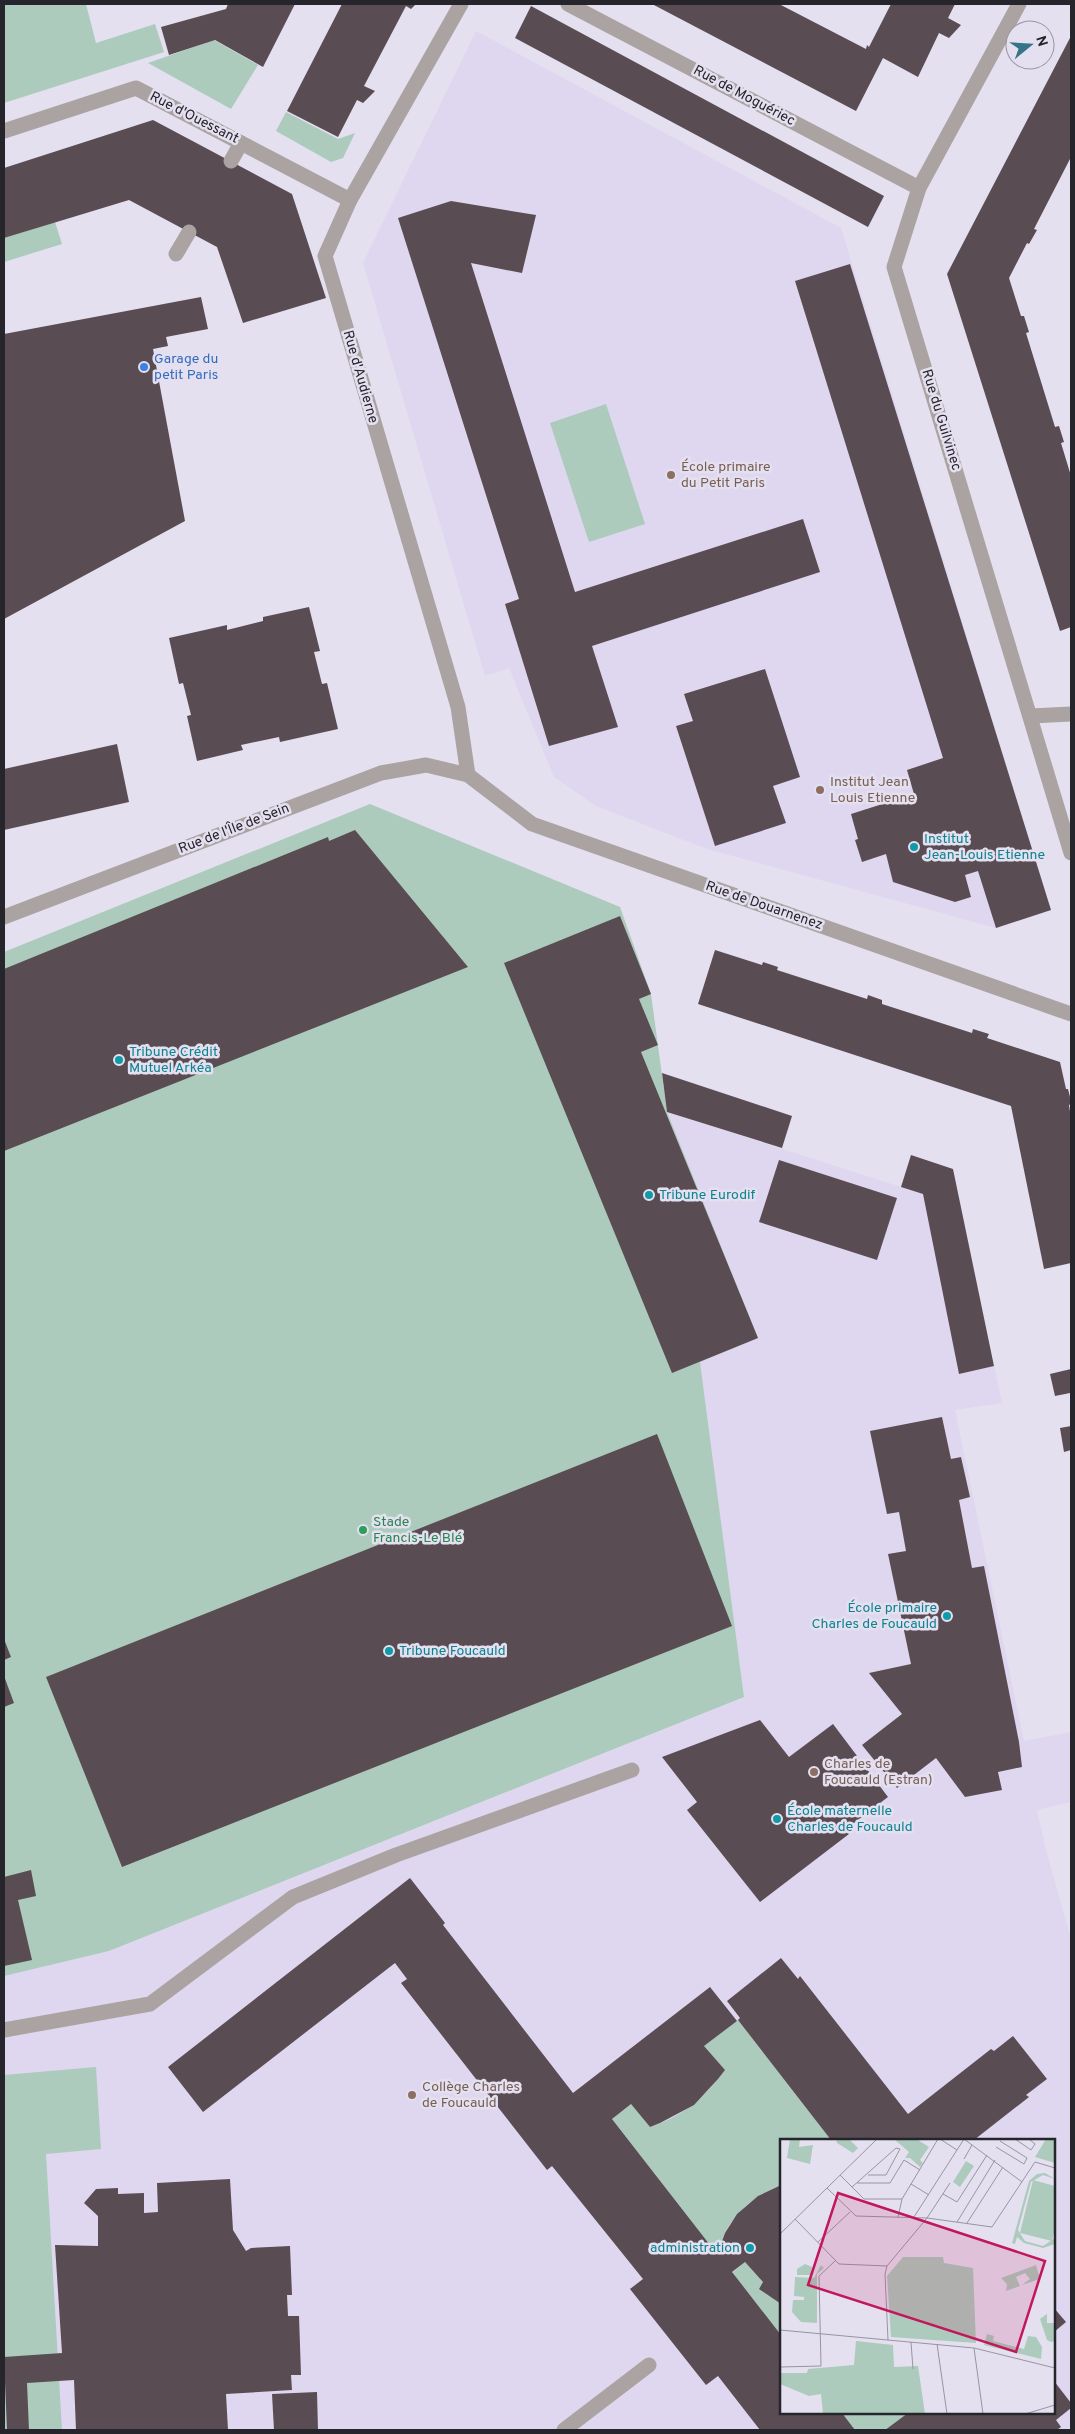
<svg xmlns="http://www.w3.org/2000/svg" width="1075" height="2434" viewBox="0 0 1075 2434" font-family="Overpass,sans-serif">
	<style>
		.built { fill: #ded7ef; fill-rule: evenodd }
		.green { fill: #accbbc }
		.building { fill: #5a4c53 }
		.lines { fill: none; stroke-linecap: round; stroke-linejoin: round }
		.service { stroke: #aba3a1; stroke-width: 15 }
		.minor { stroke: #aba3a1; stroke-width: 15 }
		.shop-dot { fill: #3f7fe0; stroke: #e4e0f0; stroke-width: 2 }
		.education-dot { fill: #8d6e63; stroke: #e4e0f0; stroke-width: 2 }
		.culture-dot { fill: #0f9aa8; stroke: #e4e0f0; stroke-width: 2 }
		.leisure-dot { fill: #2e9e5b; stroke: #e4e0f0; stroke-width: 2 }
		.labels { text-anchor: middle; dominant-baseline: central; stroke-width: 5; stroke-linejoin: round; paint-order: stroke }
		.street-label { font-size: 14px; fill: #27252c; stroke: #e4e0f0 }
		.shop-label { font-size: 14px; fill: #366cbe; stroke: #e4e0f0; text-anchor: start }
		.education-label { font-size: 14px; fill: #785e54; stroke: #e4e0f0; text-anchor: start }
		.culture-label { font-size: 14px; fill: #0d838f; stroke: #e4e0f0; text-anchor: start }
		.leisure-label { font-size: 14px; fill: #27864d; stroke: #e4e0f0; text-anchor: start }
		.inset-road { fill: none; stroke: #9895a2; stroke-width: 1 }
		.view { fill: #c2185b; fill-opacity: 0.15; stroke: #c2185b; stroke-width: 2.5 }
		.inset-edge { fill: none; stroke: #27252c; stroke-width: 2.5 }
	</style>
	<rect width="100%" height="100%" fill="#e4e0f0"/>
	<g class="built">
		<polygon points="476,31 841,228 1051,910 996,928 707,849 596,806 554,777 509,668 485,676 363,263"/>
		<path d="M667,1112l256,82 37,180 34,-8 8,37 -47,7 69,331 47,-9v70l-34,8 9,40 25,89v491h-1067v-454l105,-25 635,-254 -44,-335 58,-24zM781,2140h273v273h-273z"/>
	</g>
	<g class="green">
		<polygon points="4,4 86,4 96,43 155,24 164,52 4,103"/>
		<polygon points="214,40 258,65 231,109 148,63"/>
		<polygon points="286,112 338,139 355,133 343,158 331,162 276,131"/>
		<polygon points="55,222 62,244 4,262 4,238"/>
		<polygon points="606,404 645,524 589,542 550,423"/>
		<polygon points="370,804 620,907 651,994 667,1112 758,1338 700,1362 744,1697 109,1951 4,1976 4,952"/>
		<path d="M738,2020l93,120h-50v45c-32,12 -55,35 -64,69l-105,-135 19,-15 19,23c33,-11 55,-29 74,-57l-20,-24z"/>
		<polygon points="96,2067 101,2149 46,2154 62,2430 4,2430 4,2075"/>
		<polygon points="745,2262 763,2282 759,2289 781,2304 781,2335 732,2273"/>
		<polygon points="842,2413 908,2413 885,2430 855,2430"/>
	</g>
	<g class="building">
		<polygon points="228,4 295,4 263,67 215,40 169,55 161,27 226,9"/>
		<polygon points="342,4 416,4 411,9 406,6 364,86 375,91 363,103 357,100 338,137 287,111"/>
		<polygon points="652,4 779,4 866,49 867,45 869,47 891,4 955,4 948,18 961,25 949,38 939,33 918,77 883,58 856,111"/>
		<polygon points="531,6 884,196 868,227 515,38"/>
		<polygon points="1071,36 1071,157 1034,229 1037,230 1029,244 1027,243 1009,278 1021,316 1024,316 1029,332 1026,333 1055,427 1059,426 1064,442 1061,443 1071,476 1071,627 1060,631 947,274"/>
		<polygon points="153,120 292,194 326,298 243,323 217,247 129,200 4,238 4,168"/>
		<polygon points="451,201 536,215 522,273 471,263 575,592 803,519 820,572 592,646 618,727 549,746 505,604 519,599 398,218"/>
		<polygon points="850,264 1051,910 996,928 978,871 965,875 971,897 955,902 893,882 886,854 862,862 855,840 858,839 851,814 914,794 907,770 943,758 795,281"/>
		<polygon points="201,297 208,329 166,337 168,346 153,349 185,521 4,619 4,334"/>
		<polygon points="309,607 320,651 314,652 322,684 327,683 338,729 280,742 279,737 241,745 243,750 197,761 187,716 191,715 183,683 179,684 169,638 227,625 227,630 263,621 263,617"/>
		<polygon points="765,669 800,777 773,786 786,823 715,846 676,726 693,721 684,694"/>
		<polygon points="117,744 129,802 4,830 4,769"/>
		<polygon points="355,830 468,967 4,1151 4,969 328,837 329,841"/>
		<polygon points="620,916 651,994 639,999 658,1045 641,1052 758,1338 672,1373 504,963"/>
		<polygon points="715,950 762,965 763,962 778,967 777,970 867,999 868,995 882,1000 882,1004 972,1033 973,1029 989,1034 987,1038 1060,1062 1066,1089 1068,1089 1071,1101 1071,1104 1069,1105 1071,1118 1071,1263 1044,1269 1011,1106 698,1004"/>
		<polygon points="662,1073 792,1116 782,1148 667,1112"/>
		<polygon points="911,1155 953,1169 994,1366 959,1374 923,1194 901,1187"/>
		<polygon points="779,1160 897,1198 877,1260 759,1222"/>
		<polygon points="1071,1369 1071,1397 1070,1393 1055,1396 1050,1374"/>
		<polygon points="942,1417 951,1459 961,1457 970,1497 959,1500 972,1568 984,1566 1019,1742 1022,1767 998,1772 1002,1790 965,1797 936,1758 897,1788 862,1745 902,1714 869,1673 911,1664 888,1554 906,1551 899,1512 887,1514 870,1431"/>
		<polygon points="1071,1426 1071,1450 1064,1452 1060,1428"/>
		<polygon points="657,1434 732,1626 122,1867 46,1677"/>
		<polygon points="4,1639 11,1657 4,1660"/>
		<polygon points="4,1676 14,1703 4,1707"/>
		<polygon points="760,1720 789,1757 833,1724 888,1797 846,1829 849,1834 760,1902 687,1810 697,1802 662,1757"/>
		<polygon points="31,1870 36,1896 18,1900 32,1960 4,1966 4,1877"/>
		<polygon points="410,1878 445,1923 443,1925 573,2093 710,1987 737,2021 704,2046 725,2070 718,2079 694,2105 660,2123 650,2127 631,2104 612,2119 717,2254 725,2233 737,2214 758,2196 781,2185 781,2304 759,2289 763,2282 745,2262 732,2272 781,2335 781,2413 842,2413 855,2430 760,2430 718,2376 706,2385 630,2289 643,2279 552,2166 547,2170 401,1983 407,1979 395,1963 203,2112 168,2067"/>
		<polygon points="781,1958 798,1979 800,1976 908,2114 991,2049 994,2051 1013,2036 1047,2079 1026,2095 1029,2097 974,2140 831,2140 738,2020 740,2018 727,2001"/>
		<polygon points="230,2179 233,2230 246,2251 251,2248 290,2246 292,2295 287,2295 288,2316 299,2316 301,2375 291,2375 292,2390 226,2394 228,2430 76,2430 74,2380 27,2383 29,2430 7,2430 4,2357 62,2353 55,2245 98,2246 98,2216 84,2203 96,2189 118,2188 118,2194 144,2193 144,2213 158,2212 157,2183"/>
		<polygon points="1054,2308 1066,2322 1054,2332"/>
		<polygon points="1054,2381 1071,2403 1071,2408 1056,2420 1061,2427 1057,2430 885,2430 908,2413 1054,2413"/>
		<polygon points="317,2392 318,2430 274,2430 272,2394"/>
	</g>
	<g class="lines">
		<g class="service">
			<polyline points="231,161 241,143"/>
			<polyline points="176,254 189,232"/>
			<polyline points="4,2030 150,2004 293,1897 396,1855 632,1770"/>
			<polyline points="564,2430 649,2365"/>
		</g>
		<g class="minor">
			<polyline points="461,4 350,200 325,256 458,707 468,775"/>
			<polyline points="568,4 919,188"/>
			<polyline points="1019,4 919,188 894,267 1071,853"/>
			<polyline points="4,131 136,88 350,200"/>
			<polyline points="1031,716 1071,714"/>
			<polyline points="4,917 381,773 426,765 468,775 532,824 1071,1014"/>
		</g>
	</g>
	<circle class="shop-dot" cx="144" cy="367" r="5"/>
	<g class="education-dot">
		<circle cx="671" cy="475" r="5"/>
		<circle cx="820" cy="790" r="5"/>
		<circle cx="814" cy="1772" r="5"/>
		<circle cx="412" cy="2095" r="5"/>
	</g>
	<g class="culture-dot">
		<circle cx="914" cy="847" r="5"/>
		<circle cx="119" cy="1060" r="5"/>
		<circle cx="649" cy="1195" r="5"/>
		<circle cx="947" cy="1616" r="5"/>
		<circle cx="389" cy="1651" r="5"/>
		<circle cx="777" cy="1819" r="5"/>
		<circle cx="750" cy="2248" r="5"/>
	</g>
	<circle class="leisure-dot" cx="363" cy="1530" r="5"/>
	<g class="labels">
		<g class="street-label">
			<text transform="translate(744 96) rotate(28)">Rue de Moguériec</text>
			<text transform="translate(194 118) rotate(27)">Rue d'Ouessant</text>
			<text transform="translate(360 377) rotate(74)">Rue d'Audierne</text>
			<text transform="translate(941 420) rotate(73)">Rue du Guilvinec</text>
			<text transform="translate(234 829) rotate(-21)">Rue de l'Île de Sein</text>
			<text transform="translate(764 906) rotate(19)">Rue de Douarnenez</text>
		</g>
		<g class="shop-label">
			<text x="154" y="359">Garage du<tspan x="154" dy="16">petit Paris</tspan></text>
		</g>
		<g class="education-label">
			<text x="681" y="467">École primaire<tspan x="681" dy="16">du Petit Paris</tspan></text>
			<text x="830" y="782">Institut Jean<tspan x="830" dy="16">Louis Etienne</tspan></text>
			<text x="824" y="1764">Charles de<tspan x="824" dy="16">Foucauld (Estran)</tspan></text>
			<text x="422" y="2087">Collège Charles<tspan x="422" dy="16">de Foucauld</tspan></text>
		</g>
		<g class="culture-label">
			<text x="924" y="839">Institut<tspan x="924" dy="16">Jean-Louis Etienne</tspan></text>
			<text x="129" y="1052">Tribune Crédit<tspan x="129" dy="16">Mutuel Arkéa</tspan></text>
			<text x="659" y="1195">Tribune Eurodif</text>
			<text x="937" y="1608" text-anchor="end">École primaire<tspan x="937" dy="16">Charles de Foucauld</tspan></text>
			<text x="399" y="1651">Tribune Foucauld</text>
			<text x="787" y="1811">École maternelle<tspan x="787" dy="16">Charles de Foucauld</tspan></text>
			<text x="740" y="2248" text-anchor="end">administration</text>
		</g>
		<g class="leisure-label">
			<text x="373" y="1522">Stade<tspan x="373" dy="16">Francis-Le Blé</tspan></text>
		</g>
	</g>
	<g transform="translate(780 2139)">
		<rect width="275" height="275" fill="#e4e0f0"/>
		<path d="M10,0h10l-1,8 14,-2 -3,19 -23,-6zM56,0h13l9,9 -5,5 -16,-10zM114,0l24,1 11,7 -9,13 3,3 -3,4 -10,-9h-5l4,-6zM266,0h9v24l-20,-6zM186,22l8,5 -14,21 -7,-5zM265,34l10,6 -12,-4 -12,7 -13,48 7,11 18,5 12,-8v6l-12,4 -19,-5 -7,-6 -2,7 -3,-1 17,-62 8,-7zM253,41l22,6v42l-3,13 -32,-8zM123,118h40l1,6 29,5 3,75 -85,-6 -4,-61zM25,125l7,3 -1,8h-14v-6zM41,126l3,3 -7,6v49l-16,-1 -9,-10 1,-12h11v-3l-10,-1 1,-19 19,1zM256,126l4,14 -18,6 8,-6 -5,-6 -9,4 4,9 -14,5 1,-7 -6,-6zM267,175v9h8v18l-4,1 -4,-2 -7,-21zM207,195l7,2 -1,5 31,8 4,-13 8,1 6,10 -1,12 -57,-14zM76,202l37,4 1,22 24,-1 7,48h-102l-2,-20 -12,2 -29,-12v-11h27l1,-4 46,-4z" fill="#accbbc"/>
		<path class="inset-road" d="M160,0l17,11M184,0l58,43M235,0l16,11 4,-6 -6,-5M216,8l28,17 3,-6 -27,-17M184,20l8,-14M60,36l24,24h38M77,44h33l14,-23 16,10M131,45l18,11M72,48l44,-39 4,1 -14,26h-18M47,49l29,28 71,2 65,9 43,-65 20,6M163,55l14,8 30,-47M118,78l4,-18 36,-60M134,78l50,-78M15,80l44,45 48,2M177,83l38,-62M187,84l36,-56M0,95l97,-95M38,103l32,-30M107,127l40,-48 23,-35M107,127l-2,8 3,66M0,191l194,18 81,20M131,203l2,27M157,205l10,70M194,209l9,66M0,228l41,-1 -2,-90 16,-15M245,275l30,-9"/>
		<path class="view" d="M58,54l207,68 -29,91 -208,-67z"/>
		<rect width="275" height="275" class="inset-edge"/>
	</g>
	<rect width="1075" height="2434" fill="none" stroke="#27252c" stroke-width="10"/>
	<g transform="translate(1030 45) rotate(72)"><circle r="24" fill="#e4e0f0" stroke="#9895a2"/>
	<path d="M0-4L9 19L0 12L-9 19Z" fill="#357588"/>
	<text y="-8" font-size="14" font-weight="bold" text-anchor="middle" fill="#27252c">N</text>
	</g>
</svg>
